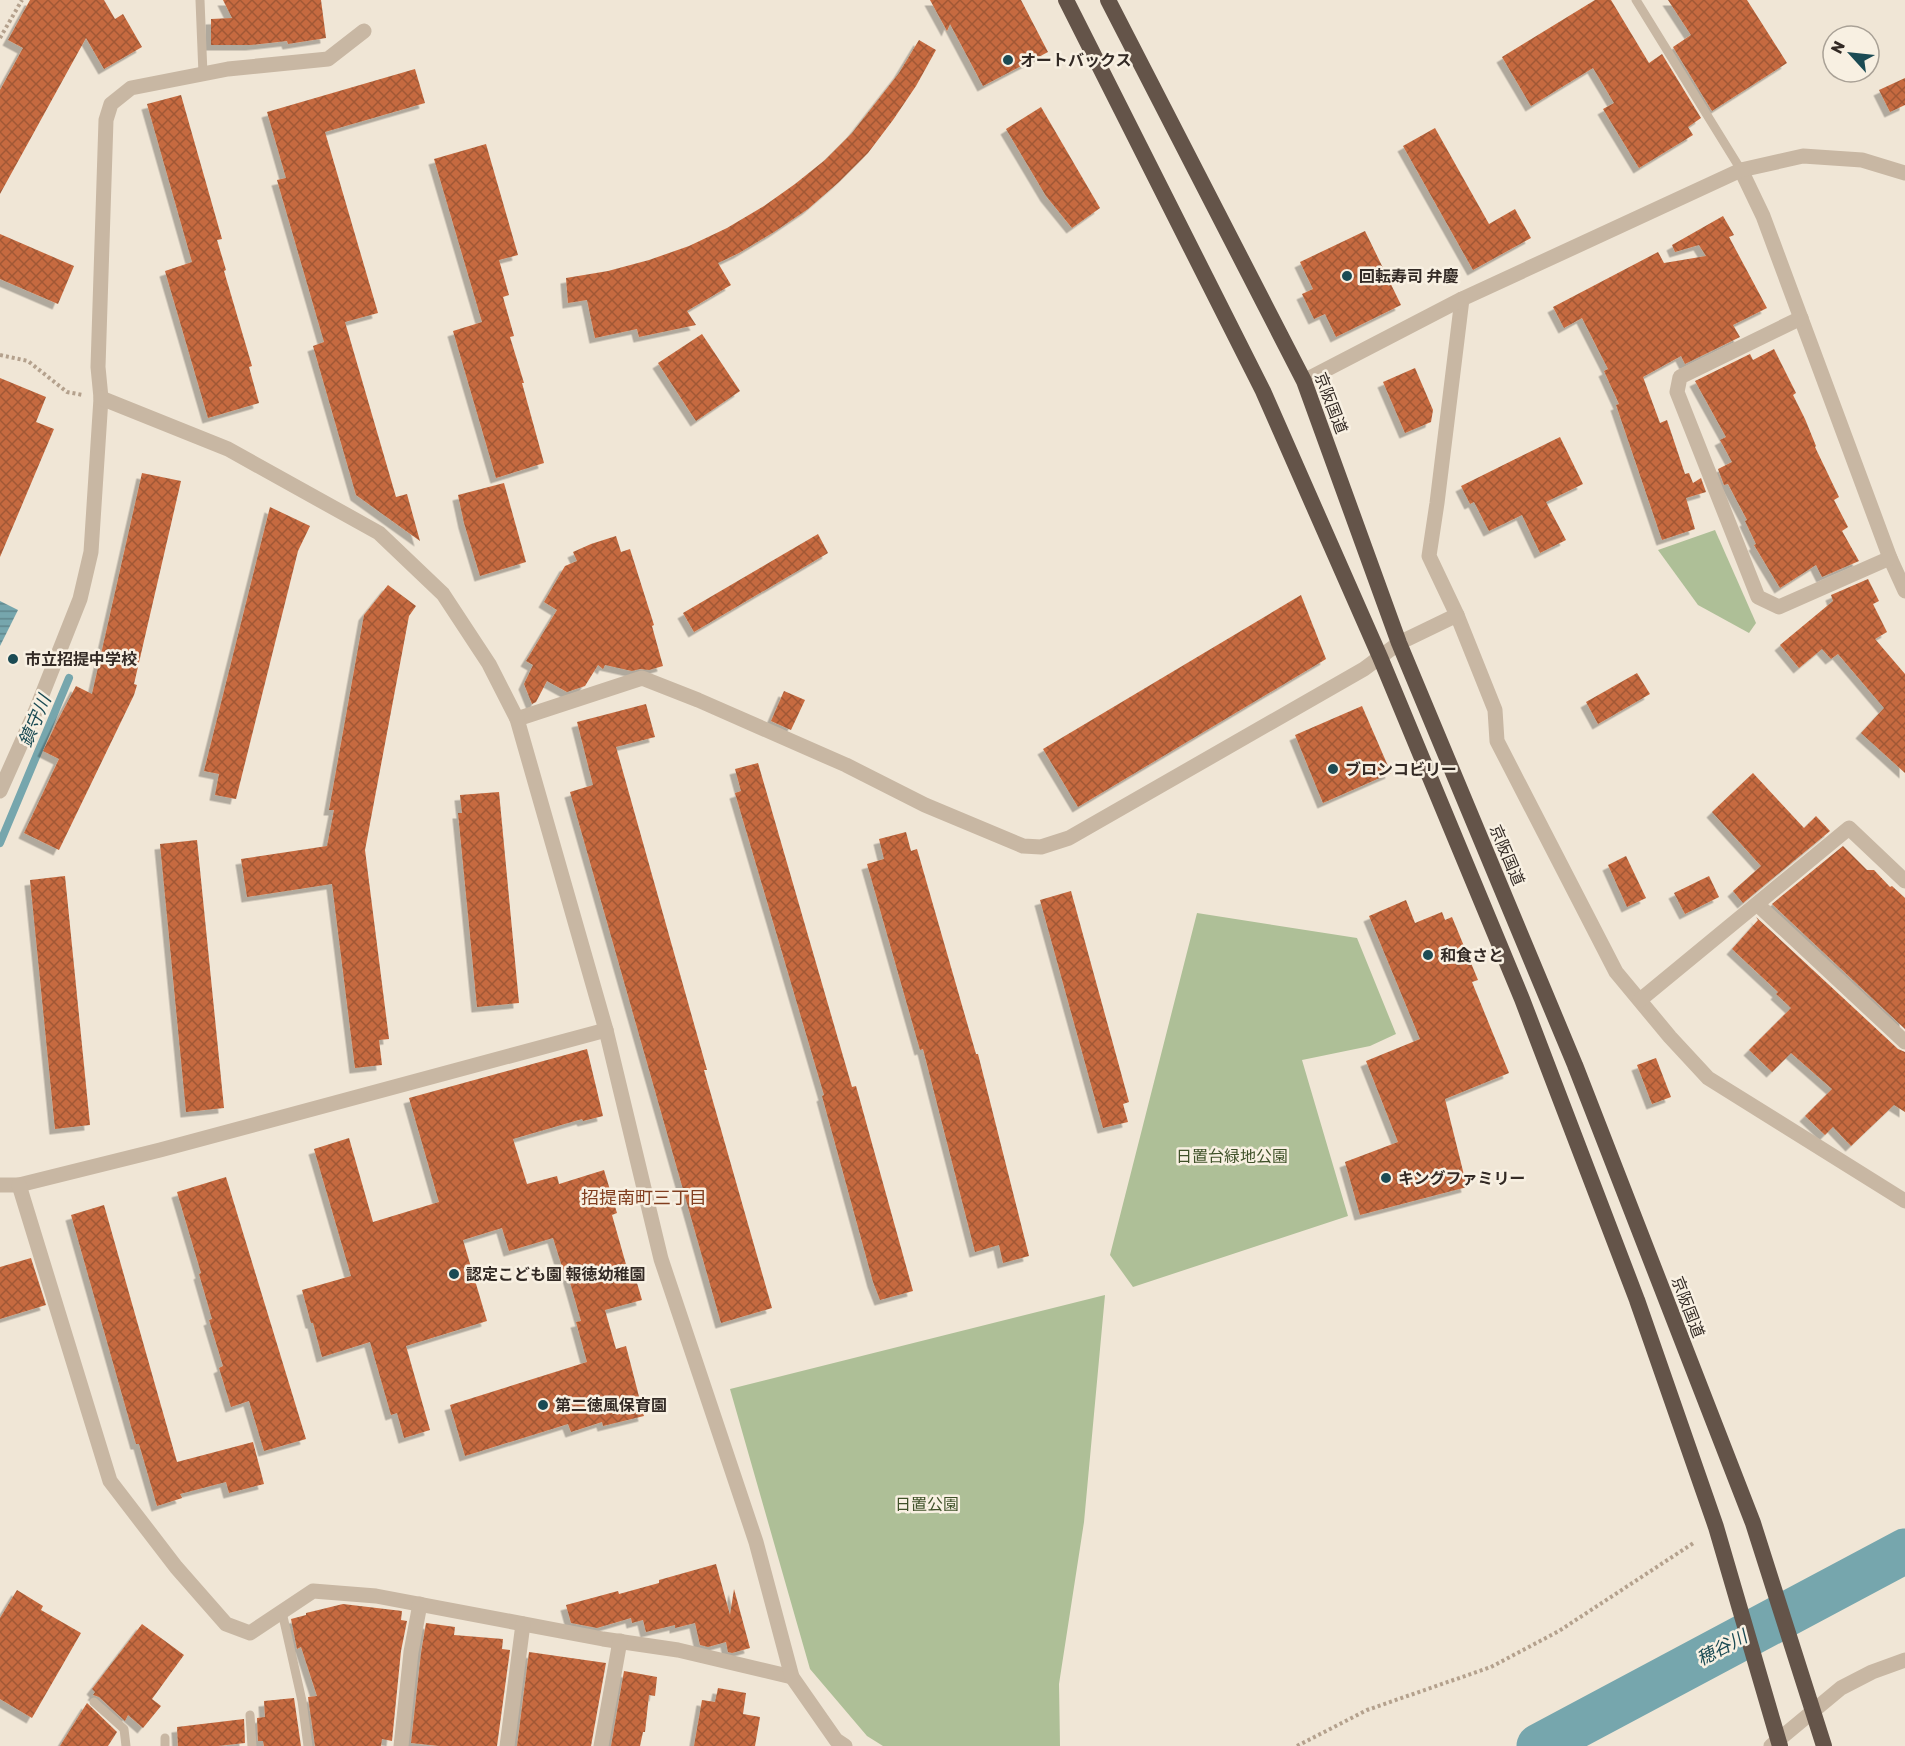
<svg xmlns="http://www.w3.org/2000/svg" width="1905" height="1746" viewBox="0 0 1905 1746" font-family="Rubik,'Noto Sans JP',sans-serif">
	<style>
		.park { fill: #aebf97 }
		.water { fill: url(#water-rules) }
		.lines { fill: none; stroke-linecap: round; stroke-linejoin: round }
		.stream { stroke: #76a6ad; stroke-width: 8 }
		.river { stroke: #76a6ad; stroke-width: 45 }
		.building { fill: url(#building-cross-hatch); filter: url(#shadow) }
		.path { stroke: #b4a18d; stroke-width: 4; stroke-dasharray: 3 3; stroke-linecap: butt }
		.service { stroke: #c8b7a3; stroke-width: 9 }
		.minor { stroke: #c8b7a3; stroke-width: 15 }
		.tertiary { stroke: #c8b7a3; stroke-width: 15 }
		.trunk { stroke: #645449; stroke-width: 16 }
		.poi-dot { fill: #1b4b54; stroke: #f8f0e2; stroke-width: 2 }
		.labels { text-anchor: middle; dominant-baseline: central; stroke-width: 5; stroke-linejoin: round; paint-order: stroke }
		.poi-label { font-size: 16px; font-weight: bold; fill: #332a25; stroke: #f8f0e2; text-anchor: start }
		.street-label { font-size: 16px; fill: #332a25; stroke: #f8f0e2 }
		.park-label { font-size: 16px; fill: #3f5129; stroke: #f8f0e2 }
		.water-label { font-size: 18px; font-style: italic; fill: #1b4b54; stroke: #f8f0e2 }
		.neighbourhood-label { font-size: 18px; fill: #813e1f; stroke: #f8f0e2 }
	</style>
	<defs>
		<pattern id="water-rules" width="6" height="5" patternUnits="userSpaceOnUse" patternTransform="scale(1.5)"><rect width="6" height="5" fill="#76a6ad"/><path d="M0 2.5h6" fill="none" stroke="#61878d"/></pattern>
		<pattern id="building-cross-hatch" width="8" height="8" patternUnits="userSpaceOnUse" patternTransform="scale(1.5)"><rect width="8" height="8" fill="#c66b3f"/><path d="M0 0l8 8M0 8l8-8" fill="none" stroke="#a15835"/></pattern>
		<filter id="shadow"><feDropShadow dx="-5.5" dy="5.5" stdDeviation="0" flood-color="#0004"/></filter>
	</defs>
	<rect width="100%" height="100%" fill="#f0e6d6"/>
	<g class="park">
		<polygon points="1715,530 1756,623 1749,633 1698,605 1658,550"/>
		<polygon points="1197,913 1357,938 1396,1034 1370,1046 1302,1060 1348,1216 1133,1287 1110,1255"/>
		<polygon points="1105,1295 1084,1522 1059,1684 1060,1746 883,1746 867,1736 810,1669 730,1389"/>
	</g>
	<polygon class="water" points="0,601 18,610 0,646"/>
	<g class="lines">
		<polyline class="stream" points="0,843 69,678"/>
		<polyline class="river" points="1539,1746 1905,1551"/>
	</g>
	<g class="building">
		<polygon points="30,0 104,0 115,19 123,14 142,47 104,69 86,38 0,194 0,90 23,48 8,40"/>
		<polygon points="223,0 321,0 326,38 288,44 287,41 251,45 211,45 211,19 232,18"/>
		<polygon points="930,0 1021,0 1048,52 983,86 950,24 947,31"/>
		<polygon points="1595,0 1611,0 1649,63 1662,54 1701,118 1688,127 1693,135 1639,168 1603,109 1614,103 1593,68 1531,106 1502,57"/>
		<polygon points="1668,0 1747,0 1787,63 1712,111 1673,47 1691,35"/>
		<polygon points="919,40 936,50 916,86 893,120 868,153 839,182 808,209 774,232 739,253 718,263 731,285 687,311 696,325 639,337 637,329 595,338 587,300 568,303 566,278 608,271 649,260 689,246 727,228 764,206 795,184 825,160 852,133 899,73"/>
		<polygon points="415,69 425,103 325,132 378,313 345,322 396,497 407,494 420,541 356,495 313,346 324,342 277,180 286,178 267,112"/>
		<polygon points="1905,78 1905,105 1890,112 1879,90"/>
		<polygon points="181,95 222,239 217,240 226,270 224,271 252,366 249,367 259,403 208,418 165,271 192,262 147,104"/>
		<polygon points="1041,107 1100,208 1072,228 1046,196 1006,129"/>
		<polygon points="1435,128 1489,224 1515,209 1531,238 1473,270 1403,146"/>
		<polygon points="486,144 518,255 499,260 509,295 503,297 514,336 510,337 524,383 522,383 544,463 496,478 453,331 482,322 434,159"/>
		<polygon points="1723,216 1734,235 1729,237 1767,308 1733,325 1740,337 1685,364 1681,356 1643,377 1660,423 1667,420 1685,474 1689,473 1693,483 1701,478 1706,492 1686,498 1695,529 1662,540 1616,405 1619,404 1604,371 1608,369 1582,318 1564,328 1553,307 1658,252 1664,263 1706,256 1699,245 1675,252 1672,245"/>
		<polygon points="1365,231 1401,305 1336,337 1325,314 1314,319 1302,294 1313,289 1300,262"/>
		<polygon points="0,234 74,266 58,304 0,279"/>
		<polygon points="702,334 740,391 696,421 658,363"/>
		<polygon points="1774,349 1796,393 1793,395 1805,419 1816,446 1815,447 1839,497 1834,500 1848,527 1842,531 1859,561 1822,577 1816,565 1780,588 1754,545 1756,544 1745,521 1747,520 1728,484 1724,485 1718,469 1732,462 1720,440 1726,437 1695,381 1750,354 1753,360"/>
		<polygon points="1415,368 1433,410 1431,422 1405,433 1383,382"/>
		<polygon points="0,378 46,397 36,422 54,429 0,557"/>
		<polygon points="1560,437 1583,484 1546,502 1566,540 1540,553 1522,515 1489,531 1474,502 1470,504 1461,486"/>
		<polygon points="142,473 181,481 134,684 137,685 134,695 59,850 24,833 59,759 43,751 58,720 76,686 92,694"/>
		<polygon points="504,483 526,562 480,576 464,523 458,495"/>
		<polygon points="270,507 310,526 298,551 236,799 215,795 219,774 204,771"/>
		<polygon points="818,534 828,553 694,632 683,613"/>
		<polygon points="616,536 621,552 630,549 654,625 652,626 663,666 649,670 640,669 632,671 605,665 603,669 598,665 585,686 567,692 547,681 536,702 532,704 524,684 533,665 526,661 557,610 544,602 565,566 577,561 573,552 591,544"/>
		<polygon points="1868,579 1879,601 1873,604 1887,632 1875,639 1905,674 1905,773 1861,733 1884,708 1838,654 1831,659 1822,649 1799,668 1780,645 1833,601 1831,595"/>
		<polygon points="388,585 416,606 409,616 365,850 389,1039 379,1040 382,1065 355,1068 332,884 247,897 241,859 327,846 334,810 329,810 364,615"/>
		<polygon points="1301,595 1326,659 1078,807 1043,749"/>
		<polygon points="1637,673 1650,694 1598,724 1586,702"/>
		<polygon points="784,691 805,700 791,730 771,721"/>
		<polygon points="646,704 655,737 616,747 707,1070 704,1070 772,1308 721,1323 570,792 593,785 577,722"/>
		<polygon points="1362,706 1391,773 1323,803 1295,735"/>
		<polygon points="758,763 852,1087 856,1086 913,1291 880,1300 873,1282 822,1096 824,1095 735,793 741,791 735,769"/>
		<polygon points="1753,773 1804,828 1816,816 1830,831 1743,903 1733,891 1761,866 1712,812"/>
		<polygon points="499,792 519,1003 477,1007 458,813 462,813 460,795"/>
		<polygon points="906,832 911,851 917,849 976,1054 978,1054 1029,1256 1003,1263 999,1245 975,1252 923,1049 920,1050 867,864 884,859 879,839"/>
		<polygon points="197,840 224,1108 186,1112 160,844"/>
		<polygon points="1843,846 1867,870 1874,870 1890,887 1892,886 1905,898 1905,1029 1772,904"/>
		<polygon points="1626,856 1646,898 1627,907 1608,865"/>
		<polygon points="65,876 90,1125 55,1129 30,880"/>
		<polygon points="1709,876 1719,897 1685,914 1674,893"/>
		<polygon points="1071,891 1129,1102 1123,1104 1128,1122 1103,1128 1040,900"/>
		<polygon points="1406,900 1415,923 1442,912 1445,920 1452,917 1478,980 1472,982 1509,1073 1445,1099 1467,1187 1360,1215 1345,1162 1398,1142 1366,1061 1420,1039 1369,916"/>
		<polygon points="1756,917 1898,1049 1905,1052 1905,1112 1894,1105 1851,1146 1833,1127 1825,1135 1805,1116 1832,1089 1791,1053 1772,1072 1749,1050 1791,1008 1776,994 1778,992 1732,949 1758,920"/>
		<polygon points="587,1049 603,1116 583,1121 582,1119 513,1139 527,1184 557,1176 559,1184 604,1170 617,1213 612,1215 627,1268 632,1266 642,1300 605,1310 616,1349 626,1346 644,1416 603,1426 602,1422 571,1432 568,1424 465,1456 450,1405 587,1362 576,1322 581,1321 567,1272 564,1273 553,1238 509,1251 502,1228 463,1240 487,1321 406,1346 430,1430 404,1438 397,1413 391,1415 370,1342 322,1357 313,1323 311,1323 302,1290 351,1276 314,1149 349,1138 373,1222 439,1202 409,1098"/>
		<polygon points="1656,1058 1671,1097 1652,1104 1637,1065"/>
		<polygon points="226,1177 306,1439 264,1451 249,1401 231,1407 219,1368 223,1366 209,1320 212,1319 199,1274 201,1273 177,1192"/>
		<polygon points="104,1205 177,1462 253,1442 264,1484 229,1493 226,1482 180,1494 182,1498 157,1506 139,1444 136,1444 71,1215"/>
		<polygon points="31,1258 46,1305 0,1319 0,1267"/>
		<polygon points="716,1564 730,1615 734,1589 750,1648 732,1653 728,1652 726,1642 708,1647 700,1645 695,1623 675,1628 675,1625 646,1632 643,1620 632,1623 631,1618 597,1628 571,1623 566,1605 618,1591 619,1594 659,1583 659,1580"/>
		<polygon points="17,1590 43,1606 41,1610 81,1633 32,1718 0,1699 0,1618"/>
		<polygon points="343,1604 402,1611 401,1620 407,1621 401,1651 392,1741 382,1739 381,1746 315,1746 308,1697 317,1696 301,1647 297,1649 291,1619 306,1615 306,1613"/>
		<polygon points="426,1623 455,1627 454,1635 503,1639 502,1649 510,1650 497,1746 439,1746 411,1743 421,1653"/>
		<polygon points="142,1624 184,1655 152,1699 161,1706 143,1728 128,1715 125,1721 99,1697 93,1695 95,1692 92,1689"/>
		<polygon points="529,1652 606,1663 591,1746 517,1746"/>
		<polygon points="624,1671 657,1677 655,1696 649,1695 645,1732 643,1732 640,1746 611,1746"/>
		<polygon points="718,1688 746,1693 743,1714 760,1717 755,1746 694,1746 702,1700 715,1702"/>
		<polygon points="294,1698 301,1746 264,1746 263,1741 258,1741 257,1718 265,1717 264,1701"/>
		<polygon points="87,1703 117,1732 108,1746 60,1746"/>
		<polygon points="244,1719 245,1743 218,1746 178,1746 177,1727"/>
	</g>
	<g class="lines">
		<g class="path">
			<polyline points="0,38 22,0"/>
			<polyline points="0,355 28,361 67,392 83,395"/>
			<polyline points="1297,1746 1367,1710 1491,1667 1559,1631 1695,1542"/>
		</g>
		<g class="service">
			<polyline points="200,0 203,74"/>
			<polyline points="1636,0 1741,170"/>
			<polyline points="282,1612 302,1701 308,1746"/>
			<polyline points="94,1702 124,1729 126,1746"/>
			<polyline points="250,1715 252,1746"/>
			<polyline points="165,1738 165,1746"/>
		</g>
		<g class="minor">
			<polyline points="1741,170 1763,216 1890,558 1905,591"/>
			<polyline points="1462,299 1437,503 1429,556 1457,615 1495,710 1497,741 1616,972 1670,1037 1708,1078 1905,1201"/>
			<polyline points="1801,318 1680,377 1677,392 1758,597 1779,607 1890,558"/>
			<polyline points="517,719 642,678 698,700 846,765 925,805 1023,846 1041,847 1069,838 1364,669 1399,643 1457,615"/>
			<polyline points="0,791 36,710 80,599 91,552 101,398 98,367 106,120 111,104 131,88 228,69 328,59 364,31"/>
			<polyline points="1757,904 1905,1042"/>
			<polyline points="1640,1000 1849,828 1905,881"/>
			<polyline points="0,1185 19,1185 160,1150 606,1030"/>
			<polyline points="19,1185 110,1481 176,1567 226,1624 250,1633 313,1591 376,1596 603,1639 678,1650 792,1677"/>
			<polyline points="401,1746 411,1652 420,1604"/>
			<polyline points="507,1746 523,1624"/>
			<polyline points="601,1746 620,1641"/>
			<polyline points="1771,1746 1841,1688 1872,1672 1905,1660"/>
		</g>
		<g class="tertiary">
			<polyline points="1304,381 1462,299 1741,170 1803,156 1862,160 1905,173"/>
			<polyline points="101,398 228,449 379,533 443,594 489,664 517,719 606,1030 661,1259 756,1542 792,1677 836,1740 845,1746"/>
		</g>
		<g class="trunk">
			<polyline points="1066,0 1263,391 1380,657 1522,999 1637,1300 1716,1527 1780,1746"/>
			<polyline points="1108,0 1304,381 1399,643 1575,1065 1753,1523 1824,1746"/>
		</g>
	</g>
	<g class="poi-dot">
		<circle cx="1008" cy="60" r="6"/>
		<circle cx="1347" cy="276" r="6"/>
		<circle cx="13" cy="659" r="6"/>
		<circle cx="1333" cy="769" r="6"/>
		<circle cx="1428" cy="955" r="6"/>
		<circle cx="1386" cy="1178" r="6"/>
		<circle cx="454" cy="1274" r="6"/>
		<circle cx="543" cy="1405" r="6"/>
	</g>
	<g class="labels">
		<g class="poi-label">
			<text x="1020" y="60">オートバックス</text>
			<text x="1359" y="276">回転寿司 弁慶</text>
			<text x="25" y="659">市立招提中学校</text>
			<text x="1345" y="769">ブロンコビリー</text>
			<text x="1440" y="955">和食さと</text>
			<text x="1398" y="1178">キングファミリー</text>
			<text x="466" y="1274">認定こども園 報徳幼稚園</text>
			<text x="555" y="1405">第二徳風保育園</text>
		</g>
		<g class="street-label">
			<text transform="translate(1331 403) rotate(69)">京阪国道</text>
			<text transform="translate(1507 855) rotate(67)">京阪国道</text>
			<text transform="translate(1688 1307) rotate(69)">京阪国道</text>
		</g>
		<g class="park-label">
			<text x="1232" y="1156">日置台緑地公園</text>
			<text x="927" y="1504">日置公園</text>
		</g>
		<g class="water-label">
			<text transform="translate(35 721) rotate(-67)">鎮守川</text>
			<text transform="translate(1722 1648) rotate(-28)">穂谷川</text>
		</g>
		<g class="neighbourhood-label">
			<text x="644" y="1198">招提南町三丁目</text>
		</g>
	</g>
	<g transform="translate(1851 54) rotate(297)"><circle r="28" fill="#f8f0e2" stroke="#a9a196" stroke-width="1.5"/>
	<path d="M0-4.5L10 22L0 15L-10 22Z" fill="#1b4b54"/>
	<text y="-9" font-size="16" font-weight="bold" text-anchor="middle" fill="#332a25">N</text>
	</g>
</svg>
